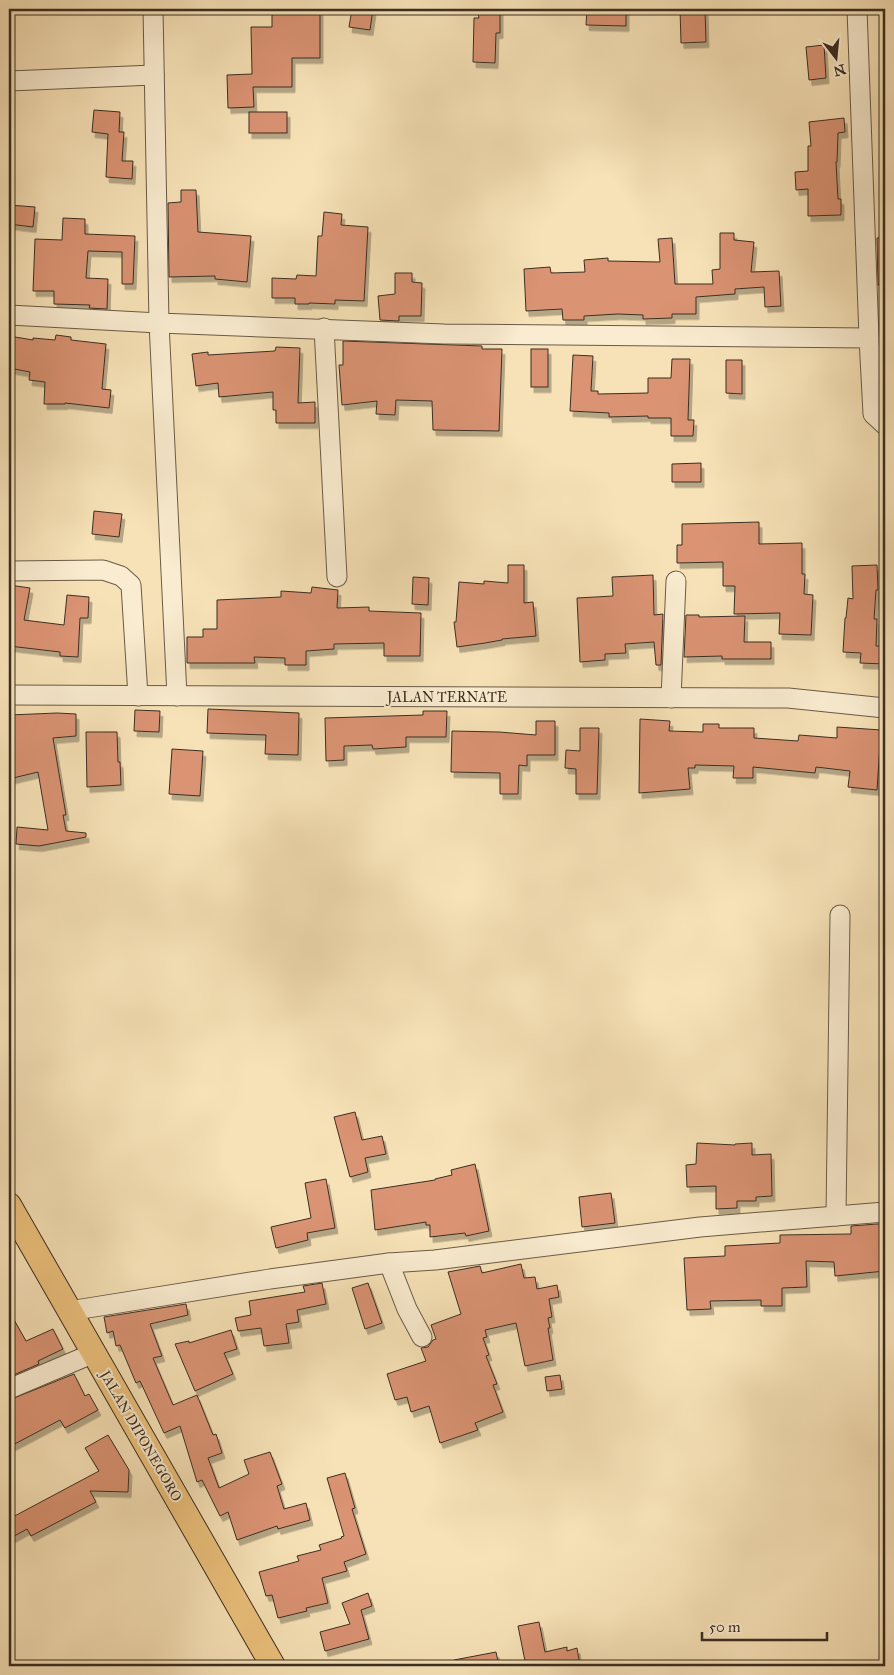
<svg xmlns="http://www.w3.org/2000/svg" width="894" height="1675" viewBox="0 0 894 1675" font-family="'IM FELL Great Primer',serif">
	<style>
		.building { fill: #da9373; stroke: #3b2e22; filter: url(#shadow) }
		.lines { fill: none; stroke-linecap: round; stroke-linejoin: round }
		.minor-casing { stroke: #6a5b47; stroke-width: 21 }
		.major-casing { stroke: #3b2e22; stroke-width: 26 }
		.minor { stroke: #faecd0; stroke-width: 19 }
		.major { stroke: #ecc17c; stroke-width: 24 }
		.labels { text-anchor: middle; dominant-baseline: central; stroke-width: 4; stroke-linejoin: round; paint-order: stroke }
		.street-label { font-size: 14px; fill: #3b2e22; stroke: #faecd0 }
	</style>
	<defs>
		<filter id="shadow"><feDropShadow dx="3" dy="5.5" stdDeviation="0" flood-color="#0004"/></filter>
	</defs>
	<rect width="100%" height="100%" fill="#f7e2b7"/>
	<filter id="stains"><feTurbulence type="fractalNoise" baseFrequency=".004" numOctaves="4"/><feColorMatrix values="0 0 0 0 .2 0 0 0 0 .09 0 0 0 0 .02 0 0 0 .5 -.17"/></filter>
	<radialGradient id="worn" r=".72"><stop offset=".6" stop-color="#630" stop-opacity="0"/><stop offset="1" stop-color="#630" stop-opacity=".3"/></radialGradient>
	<g class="building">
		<polygon points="272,9 320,9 320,58 292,58 292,87 253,87 254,107 228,108 227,75 252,74 251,27 272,27"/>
		<polygon points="352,9 373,9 370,30 349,27"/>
		<polygon points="477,9 500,9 500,33 496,33 495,63 473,62 474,18 479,18"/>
		<polygon points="587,9 626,9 626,26 586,25"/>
		<polygon points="680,9 705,9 706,42 681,43"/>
		<polygon points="824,45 826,78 809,80 806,47"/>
		<polygon points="94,110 120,112 119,132 124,132 122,161 133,161 132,179 106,177 108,134 92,132"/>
		<rect x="249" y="112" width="38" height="21"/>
		<polygon points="844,118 845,132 838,133 837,162 836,162 838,199 841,199 841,215 808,216 808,189 796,190 795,172 808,171 808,146 811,146 809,122"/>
		<polygon points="181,190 196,190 198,232 251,236 247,282 215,279 215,276 169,277 168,203 181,202"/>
		<polygon points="9,205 35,207 33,227 9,224"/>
		<polygon points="324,212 342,214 341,225 368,227 364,301 335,300 335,304 309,303 309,304 295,304 295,298 272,298 272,278 296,279 297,275 316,276 318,236 322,236"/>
		<polygon points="63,218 85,219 85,234 135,236 133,284 122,284 122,252 88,251 86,278 108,279 107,309 89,308 90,305 54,304 54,291 33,291 35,239 62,240"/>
		<polygon points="720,233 734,233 734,240 754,242 751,272 779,271 781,306 765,307 764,287 735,289 735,294 696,297 696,314 672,314 672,318 643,319 643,315 618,314 584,316 584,320 563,320 562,309 526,311 524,269 550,267 551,273 585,272 584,260 608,258 608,261 660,262 658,239 672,238 675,284 713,284 712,270 720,269"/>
		<polygon points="885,237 885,285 878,285 877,238"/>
		<polygon points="395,273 412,273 412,282 422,283 421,316 399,316 399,321 380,320 378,296 395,294"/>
		<polygon points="56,335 71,337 71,340 106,344 102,389 111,390 109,408 65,403 65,404 44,404 45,382 29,380 30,372 9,368 9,336 33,340 33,338 55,340"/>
		<polygon points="343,341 482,346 482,349 502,349 499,431 433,430 432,401 396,400 395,415 376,414 377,401 342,405 339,365 343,365"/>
		<polygon points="276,347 300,348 298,403 315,402 315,423 276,423 276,410 273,410 273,392 219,397 218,383 196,386 192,354 208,352 208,355 275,351"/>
		<rect x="531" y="349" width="17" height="38"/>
		<polygon points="573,355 593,356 591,391 598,391 598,394 648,393 648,378 671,378 672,359 690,359 688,420 694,420 693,436 671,436 671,418 648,418 648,416 609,417 609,413 570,411"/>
		<polygon points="726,360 742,360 742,394 726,393"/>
		<polygon points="701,463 701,482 672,482 672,464"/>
		<polygon points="94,511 122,514 119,537 92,534"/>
		<polygon points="759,522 759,544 802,543 802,574 805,574 804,594 813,595 811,635 779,634 780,613 734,614 735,586 723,586 723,562 677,563 677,545 682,545 682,524"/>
		<polygon points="508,565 524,565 524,603 533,602 536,636 502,639 502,640 485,643 457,647 454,622 456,622 459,582 484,584 484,581 508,583"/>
		<polygon points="877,565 878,590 876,590 874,619 877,619 876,646 885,646 885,664 860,663 861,653 843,652 845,618 846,618 848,598 853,599 852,566"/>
		<polygon points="653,575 654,615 663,614 661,665 656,665 654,642 625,644 626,653 605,654 605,660 580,662 577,598 613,596 612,577"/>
		<polygon points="413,577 429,578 428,605 412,604"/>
		<polygon points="9,585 30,588 24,620 64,625 67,595 89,597 88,618 80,618 78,657 60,656 60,652 9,646"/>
		<polygon points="312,587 338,590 337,608 369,607 369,611 421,613 420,656 384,656 384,643 334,644 334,649 306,651 306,665 285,665 285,658 254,657 255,663 187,663 187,637 203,637 203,629 217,629 217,600 281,597 281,591 311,593"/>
		<polygon points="686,615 699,615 699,617 745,616 744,642 771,642 771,659 722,659 722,656 684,657"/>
		<polygon points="208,709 299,713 298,755 265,754 266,735 207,733"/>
		<polygon points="135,710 160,711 159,732 134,731"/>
		<polygon points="423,711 447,711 446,737 406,737 406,747 373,749 372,745 344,746 344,760 326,761 325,718 423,715"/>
		<polygon points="57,713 76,714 76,736 53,738 66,815 63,815 66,831 86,833 86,837 39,846 16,844 17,827 48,830 38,772 9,779 9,715"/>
		<polygon points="640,719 670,721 669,731 703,732 703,724 719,724 719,728 754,728 754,738 798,741 799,735 837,738 837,727 881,730 877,790 848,787 850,771 816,767 815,773 753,767 753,778 733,778 734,766 695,765 695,768 688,768 690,789 639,793"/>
		<polygon points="536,721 555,721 555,755 527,755 527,766 519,765 518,794 500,794 500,773 451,772 452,731 499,732 536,735"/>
		<polygon points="580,728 599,728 597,794 576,794 576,769 565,768 566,750 580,751"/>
		<polygon points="86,732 117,732 118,762 120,762 121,785 87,787"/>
		<polygon points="172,749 203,751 200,796 169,794"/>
		<polygon points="355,1112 362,1140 382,1136 386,1154 365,1158 368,1172 350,1177 334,1117"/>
		<polygon points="697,1143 735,1145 735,1144 752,1143 752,1155 771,1154 772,1196 756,1197 756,1201 737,1201 737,1208 716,1209 716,1186 687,1187 686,1165 696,1164"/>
		<polygon points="475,1164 489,1231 466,1236 465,1233 430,1237 430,1225 426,1225 426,1222 375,1230 371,1190 435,1180 435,1179 452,1175 451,1170"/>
		<polygon points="326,1179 335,1228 307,1233 308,1240 276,1248 271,1227 311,1218 305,1183"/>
		<polygon points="611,1193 615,1223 582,1227 579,1197"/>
		<polygon points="877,1224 885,1224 885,1271 835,1276 834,1262 806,1261 807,1287 782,1288 782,1306 761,1306 761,1300 710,1301 711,1309 687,1310 684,1258 725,1256 725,1246 780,1243 780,1235 851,1234 851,1226"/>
		<polygon points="521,1264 524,1278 535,1277 537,1289 557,1285 559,1297 549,1299 552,1317 548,1318 550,1328 548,1328 553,1360 525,1366 516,1323 485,1330 487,1337 483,1338 489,1355 486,1356 497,1384 493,1385 503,1412 475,1423 478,1430 440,1443 429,1406 411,1412 407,1397 395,1400 387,1374 426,1361 421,1348 428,1347 433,1340 436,1339 431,1325 461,1314 448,1272 480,1266 482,1273"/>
		<polygon points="322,1283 326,1304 297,1310 299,1322 286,1324 289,1343 264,1346 261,1328 238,1331 235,1318 251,1315 249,1301 305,1292 303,1286"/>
		<polygon points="368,1283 382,1323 365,1329 352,1288"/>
		<polygon points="186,1304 188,1315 150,1324 162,1356 153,1358 173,1405 197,1395 213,1435 216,1434 222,1453 208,1458 219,1488 249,1474 244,1460 270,1452 282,1484 277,1486 284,1509 306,1503 310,1520 278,1529 277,1526 237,1540 228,1512 220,1516 202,1480 197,1482 180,1426 164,1433 140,1381 136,1383 120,1345 116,1346 113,1331 107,1333 104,1317"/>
		<polygon points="9,1311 26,1341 53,1329 63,1349 38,1361 39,1364 9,1377"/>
		<polygon points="231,1330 237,1349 224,1353 233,1374 195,1391 175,1344 189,1341 189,1343"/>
		<polygon points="74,1374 85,1396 89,1394 98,1410 65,1428 60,1420 9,1447 9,1400"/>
		<polygon points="560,1375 562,1389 547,1391 545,1377"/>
		<polygon points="108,1435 129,1470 128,1492 90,1491 96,1502 31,1536 27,1529 9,1539 9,1519 99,1471 85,1448"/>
		<polygon points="345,1473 355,1508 352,1509 366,1554 344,1562 347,1571 322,1578 328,1603 306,1608 307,1611 278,1618 272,1595 266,1596 259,1572 299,1561 297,1556 321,1550 319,1545 342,1538 341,1537 344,1536 327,1478"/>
		<polygon points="368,1593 372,1606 361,1610 369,1639 325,1651 320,1632 350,1624 342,1603"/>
		<polygon points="539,1622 545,1652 567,1647 567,1651 577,1648 580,1666 526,1666 518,1626"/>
		<polygon points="496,1652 499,1666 455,1666 454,1660"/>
	</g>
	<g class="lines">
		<defs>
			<g id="minor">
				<polyline points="153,9 159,323 444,334 869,338 873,414 885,425"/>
				<polyline points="857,9 869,338"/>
				<polyline points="9,81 154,75"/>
				<polyline points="9,315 159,323 177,696"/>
				<polyline points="324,328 337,577"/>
				<polyline points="9,571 103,570 121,576 131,585 138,696"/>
				<polyline points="9,695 788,698 885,708"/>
				<polyline points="671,698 676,581"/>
				<polyline points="836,1216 840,915"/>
				<polyline points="389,1263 407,1309 422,1337"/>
				<polyline points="69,1311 270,1279 389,1263 435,1260 700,1227 885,1212"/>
				<polyline points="9,1389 94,1353"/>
			</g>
			<polyline id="major" points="9,1205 273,1666"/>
		</defs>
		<use href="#minor" class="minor-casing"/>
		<use href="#major" class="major-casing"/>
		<use href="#minor" class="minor"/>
		<use href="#major" class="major"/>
	</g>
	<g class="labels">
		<g class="street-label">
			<text x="447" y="697">JALAN TERNATE</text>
			<text transform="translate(141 1436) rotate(60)">JALAN DIPONEGORO</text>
		</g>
	</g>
	<rect width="894" height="1675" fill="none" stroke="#f7e2b7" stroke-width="30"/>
	<rect x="10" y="10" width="874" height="1655" fill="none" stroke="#3b2e22" stroke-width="2.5"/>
	<rect x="15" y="15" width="864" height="1645" fill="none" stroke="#3b2e22"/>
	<g transform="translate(836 58) rotate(164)" stroke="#faecd0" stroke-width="4" paint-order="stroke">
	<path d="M0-4L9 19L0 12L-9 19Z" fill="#3b2e22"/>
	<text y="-8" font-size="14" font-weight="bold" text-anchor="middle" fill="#3b2e22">N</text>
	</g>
	<path d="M702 1632v8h125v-8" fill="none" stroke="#3b2e22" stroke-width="2.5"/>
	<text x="709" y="1632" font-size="15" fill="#3b2e22" stroke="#faecd0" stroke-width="4" paint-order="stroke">50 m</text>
	<rect width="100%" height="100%" filter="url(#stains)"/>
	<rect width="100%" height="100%" fill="url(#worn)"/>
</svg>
